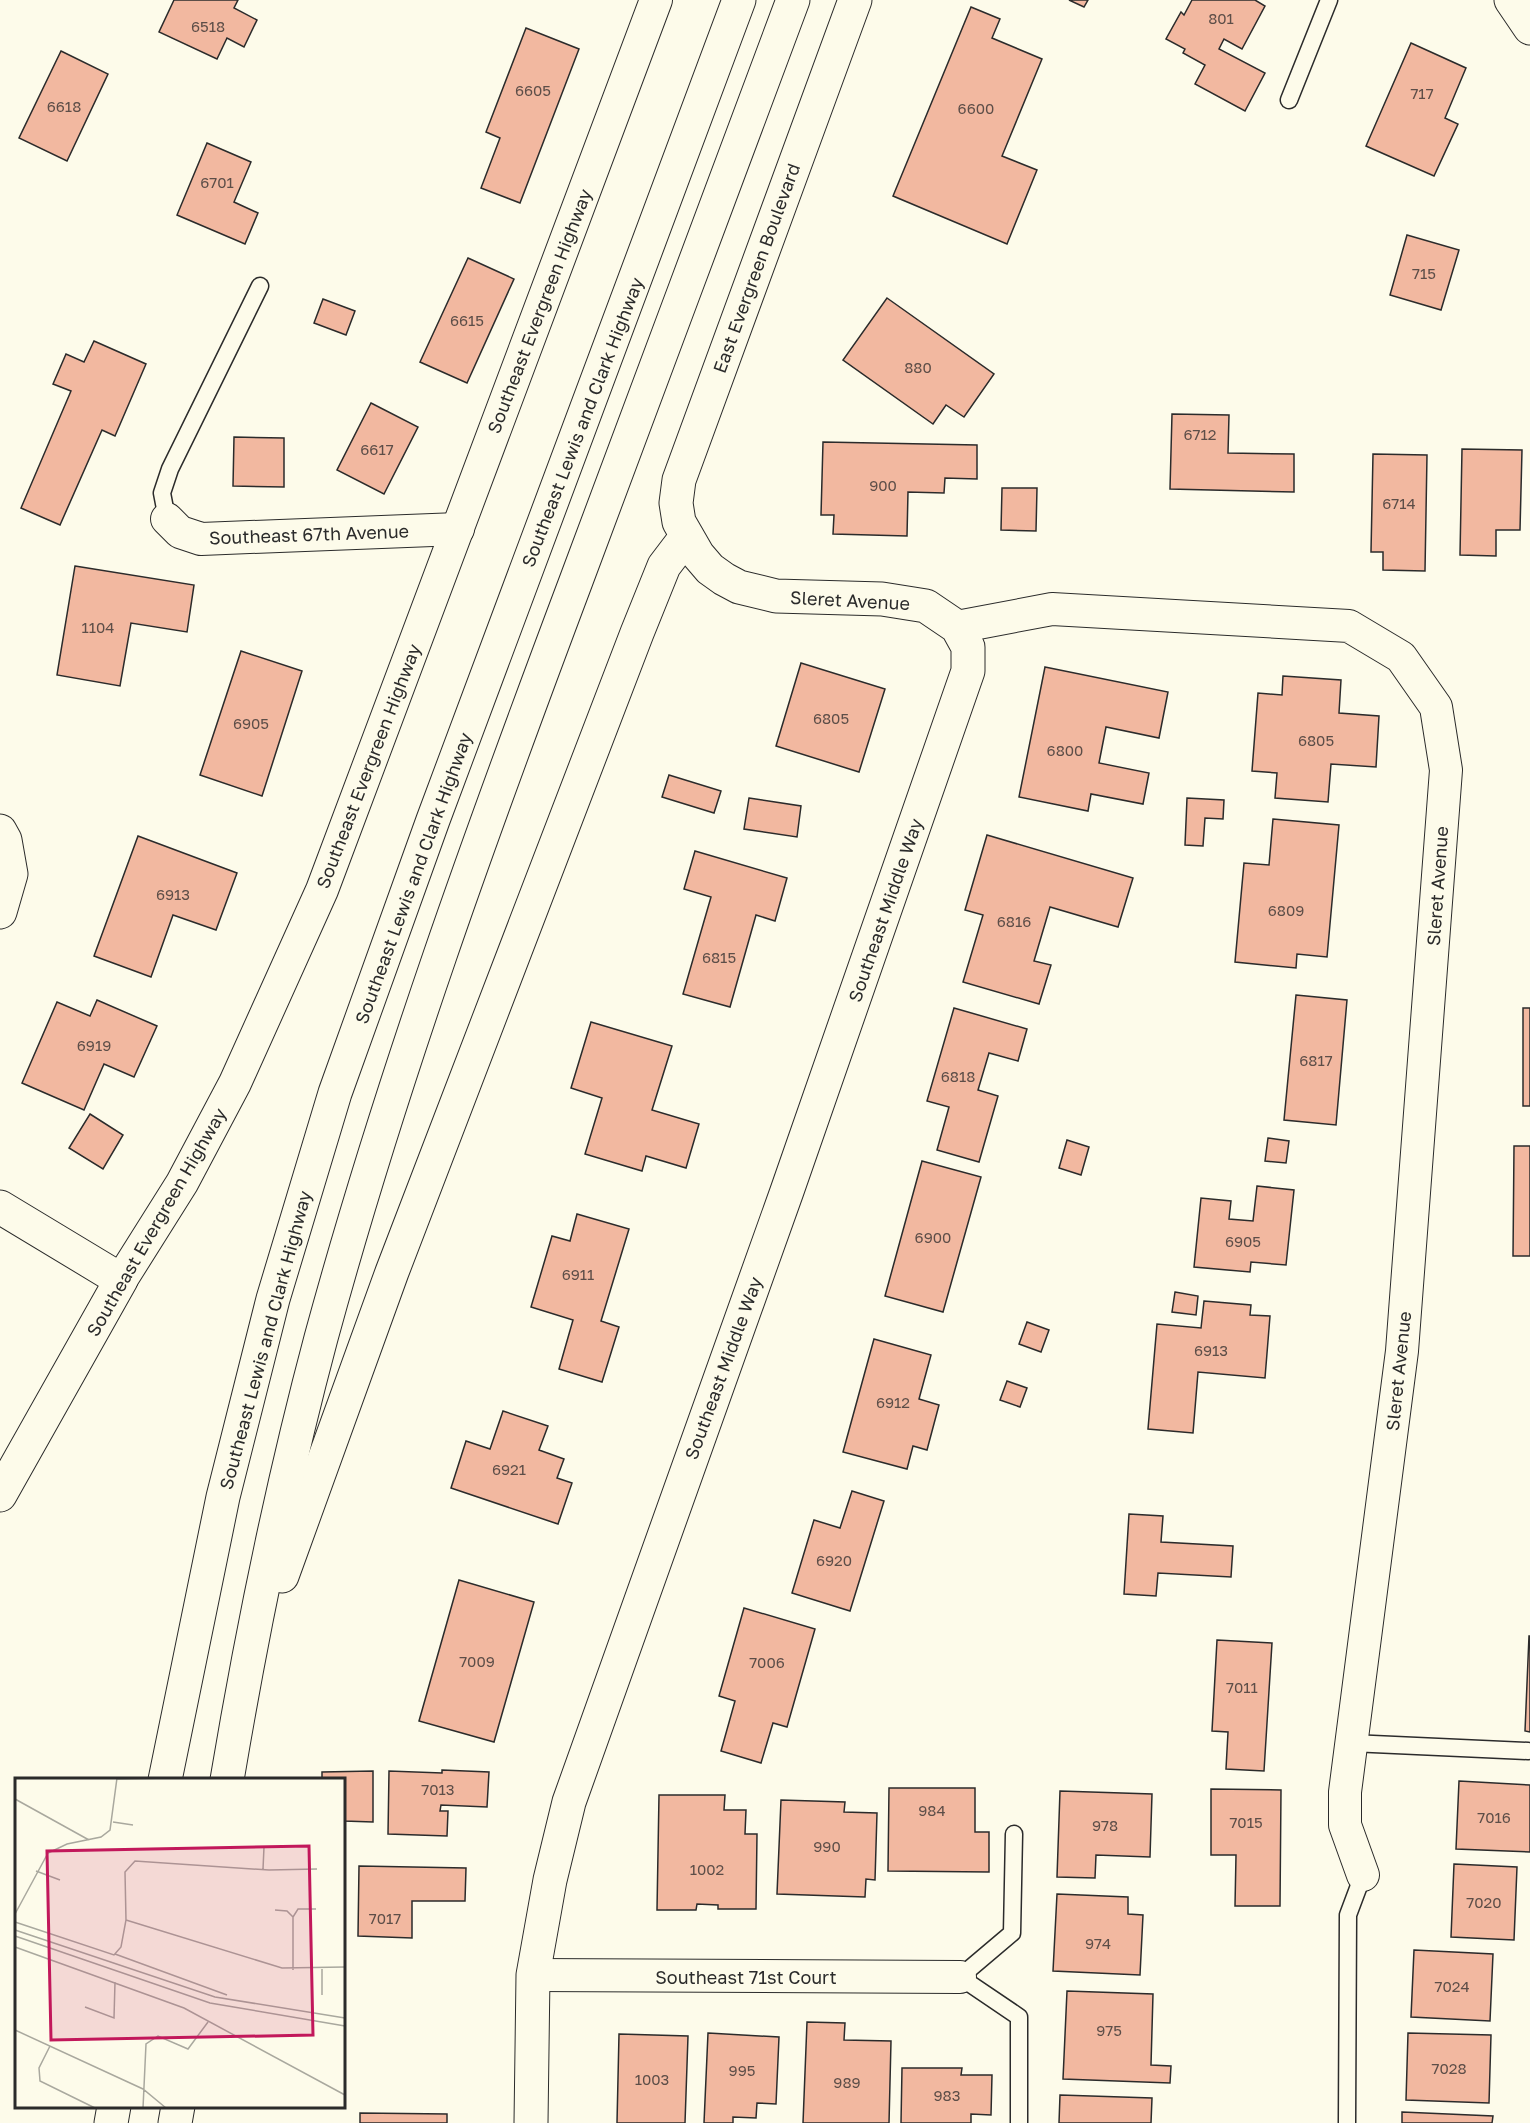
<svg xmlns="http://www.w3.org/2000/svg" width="1530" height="2123" viewBox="0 0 1530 2123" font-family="'Golos Text',sans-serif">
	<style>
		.building { fill: #f2b8a0; stroke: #2b2b2b; stroke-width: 1.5 }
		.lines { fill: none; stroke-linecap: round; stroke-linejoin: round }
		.service-casing { stroke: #2b2b2b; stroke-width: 19 }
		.minor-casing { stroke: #2b2b2b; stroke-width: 34 }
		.tertiary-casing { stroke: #2b2b2b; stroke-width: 35 }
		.motorway-casing { stroke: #2b2b2b; stroke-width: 35 }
		.service { stroke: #fdfbea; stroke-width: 16 }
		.minor { stroke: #fdfbea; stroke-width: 32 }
		.tertiary { stroke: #fdfbea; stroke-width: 33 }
		.motorway { stroke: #fdfbea; stroke-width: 33 }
		.labels { text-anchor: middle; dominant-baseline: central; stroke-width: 4.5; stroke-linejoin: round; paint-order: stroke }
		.number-label { font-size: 15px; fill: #5d4e48 }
		.street-label { font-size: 18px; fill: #2b2b2b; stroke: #fdfbea }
		.inset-road { fill: none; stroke: #a9a89e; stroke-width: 1.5 }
		.view { fill: #c2185b; fill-opacity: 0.15; stroke: #c2185b; stroke-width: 3 }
		.inset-edge { fill: none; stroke: #2b2b2b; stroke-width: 3 }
	</style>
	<rect width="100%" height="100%" fill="#fdfbea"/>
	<g class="building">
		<polygon points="174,0 238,0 234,8 257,20 244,47 227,38 217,59 159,32"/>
		<polygon points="1069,0 1088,0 1084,7"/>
		<polygon points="1192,0 1255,0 1265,6 1242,49 1224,39 1219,49 1265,73 1245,111 1195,84 1205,65 1183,53 1185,49 1166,39 1181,12 1184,15"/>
		<polygon points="971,7 1000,19 992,38 1042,59 1002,156 1037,170 1007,244 893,196"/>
		<polygon points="526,28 579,49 520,203 481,188 500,138 486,132"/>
		<polygon points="1411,43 1466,68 1445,118 1458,124 1434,176 1366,146"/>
		<polygon points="61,51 108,74 67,161 19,138"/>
		<polygon points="207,143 251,162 234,202 258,213 245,244 177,215"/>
		<polygon points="1407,235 1459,250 1441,310 1390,295"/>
		<polygon points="468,258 514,279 467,383 420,362"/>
		<polygon points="887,298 994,374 964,417 946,405 933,424 843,360"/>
		<polygon points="323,299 355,311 346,335 314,323"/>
		<polygon points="94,341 146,364 115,436 102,430 60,525 21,508 71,391 53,384 66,354 84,362"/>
		<polygon points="371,403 418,427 384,494 337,470"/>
		<polygon points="1172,414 1229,415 1228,453 1294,454 1294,492 1170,489"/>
		<polygon points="234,437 284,438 284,487 233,486"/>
		<polygon points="823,442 977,445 977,479 945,478 944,493 908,492 907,536 833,534 834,515 821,515"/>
		<polygon points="1462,449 1522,450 1520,530 1496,530 1496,556 1460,555"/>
		<polygon points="1373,454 1427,455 1425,571 1383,570 1383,552 1371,552"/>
		<polygon points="1002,488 1037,488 1036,531 1001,530"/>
		<polygon points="75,566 194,585 187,632 131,623 120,686 57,675"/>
		<polygon points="241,651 302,671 262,796 200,775"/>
		<polygon points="801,663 885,689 859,772 776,746"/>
		<polygon points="1045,667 1168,692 1159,738 1106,727 1099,763 1149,773 1143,804 1091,794 1088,811 1019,797"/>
		<polygon points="1283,676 1341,680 1339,713 1379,716 1376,767 1331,764 1328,802 1275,798 1277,773 1252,771 1258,693 1282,695"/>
		<polygon points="669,775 721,791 714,813 662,797"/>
		<polygon points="749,798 801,806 797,837 744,829"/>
		<polygon points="1187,798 1224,800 1223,819 1205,818 1203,846 1185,845"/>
		<polygon points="1273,819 1339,825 1327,957 1297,954 1296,968 1235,962 1244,863 1269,865"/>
		<polygon points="987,835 1133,878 1118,927 1050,907 1034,961 1051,965 1039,1004 963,982 983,915 965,910"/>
		<polygon points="138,836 237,873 216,930 173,915 151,977 94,956"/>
		<polygon points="695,851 787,878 775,921 756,915 730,1007 683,994 711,897 684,889"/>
		<polygon points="1296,995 1347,1000 1336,1125 1284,1120"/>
		<polygon points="97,1000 157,1026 134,1077 104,1064 84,1110 22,1083 57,1002 90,1016"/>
		<polygon points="954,1008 1027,1029 1018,1061 989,1053 978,1090 998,1096 979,1162 937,1150 949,1107 927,1101"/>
		<rect x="1523" y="1008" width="7" height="98"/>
		<polygon points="591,1022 672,1046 652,1110 699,1124 686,1168 646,1156 642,1171 585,1154 602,1098 571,1088"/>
		<polygon points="90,1114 123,1135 103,1169 69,1148"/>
		<polygon points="1268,1138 1289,1141 1286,1163 1265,1161"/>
		<polygon points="1067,1140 1089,1147 1081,1175 1059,1168"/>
		<polygon points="1514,1146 1530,1146 1530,1256 1513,1256"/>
		<polygon points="922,1161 981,1177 943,1312 885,1296"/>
		<polygon points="1257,1186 1294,1190 1286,1265 1251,1262 1250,1272 1194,1267 1201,1198 1231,1201 1229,1219 1253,1221"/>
		<polygon points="577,1214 629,1229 601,1321 619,1327 602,1382 559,1369 573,1320 531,1307 552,1236 570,1241"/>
		<polygon points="1175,1292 1198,1296 1196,1315 1172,1312"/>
		<polygon points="1204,1301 1251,1305 1250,1315 1270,1316 1265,1378 1198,1372 1193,1433 1148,1429 1157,1324 1201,1328"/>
		<polygon points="1027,1322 1049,1330 1041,1352 1019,1344"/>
		<polygon points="874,1339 931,1355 919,1399 939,1405 927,1450 913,1446 907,1469 843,1452"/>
		<polygon points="1007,1381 1027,1388 1020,1407 1000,1400"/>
		<polygon points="503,1411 548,1426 539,1450 564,1459 557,1478 572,1483 558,1524 451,1488 466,1441 490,1449"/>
		<polygon points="852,1491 884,1501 850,1611 792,1593 814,1520 840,1528"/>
		<polygon points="1129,1514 1163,1516 1161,1542 1233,1546 1231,1577 1158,1573 1156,1596 1124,1594"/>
		<polygon points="459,1580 534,1602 494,1742 419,1721"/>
		<polygon points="744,1608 815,1629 787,1727 773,1723 761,1763 721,1751 735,1701 719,1696"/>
		<polygon points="1529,1636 1530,1636 1530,1732 1525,1731"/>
		<polygon points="1217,1640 1272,1643 1264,1771 1226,1769 1228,1732 1212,1731"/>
		<polygon points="442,1770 489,1772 487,1807 441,1805 440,1811 448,1811 447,1836 388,1834 389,1771 442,1773"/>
		<polygon points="373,1771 373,1822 344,1821 344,1780 322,1780 322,1772"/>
		<polygon points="1459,1781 1530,1785 1530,1852 1456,1849"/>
		<polygon points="889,1788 975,1788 975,1832 989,1832 989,1872 888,1871"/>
		<polygon points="1211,1789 1281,1790 1280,1906 1235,1906 1236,1855 1211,1855"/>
		<polygon points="1060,1791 1152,1794 1150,1857 1096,1855 1095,1878 1057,1877"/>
		<polygon points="659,1795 725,1795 724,1810 746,1810 745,1834 757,1834 756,1909 718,1909 718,1905 697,1904 696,1910 657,1910"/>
		<polygon points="781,1800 845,1802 844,1812 877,1813 875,1880 866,1879 865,1897 777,1894"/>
		<polygon points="1454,1864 1517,1867 1514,1940 1451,1937"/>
		<polygon points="359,1866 466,1868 465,1901 412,1901 412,1938 358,1936"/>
		<polygon points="1057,1894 1128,1897 1128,1914 1143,1915 1140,1975 1053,1971"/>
		<polygon points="1414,1950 1493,1954 1490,2021 1411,2017"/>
		<polygon points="1067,1991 1153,1994 1151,2065 1171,2066 1170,2083 1063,2079"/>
		<polygon points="807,2022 845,2023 844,2040 891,2041 889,2123 803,2123"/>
		<polygon points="708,2033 779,2037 776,2104 757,2103 756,2118 733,2117 733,2123 704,2123"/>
		<polygon points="1408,2033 1491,2035 1489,2103 1406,2100"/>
		<polygon points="619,2034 688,2036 685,2123 617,2123"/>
		<polygon points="902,2068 962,2068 961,2075 992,2075 991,2115 971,2114 971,2123 901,2123"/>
		<polygon points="1060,2095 1152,2098 1151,2123 1059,2123"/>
		<polygon points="1402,2112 1493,2116 1492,2123 1402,2123"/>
		<polygon points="360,2113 447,2114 447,2123 360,2123"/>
	</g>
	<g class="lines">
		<defs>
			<g id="service">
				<polyline points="1289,100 1329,0"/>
				<polyline points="167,519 162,493 170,469 260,286"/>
				<polyline points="1351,1743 1528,1751"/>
				<polyline points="1014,1834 1012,1933 960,1977 1019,2017 1019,2123"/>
				<polyline points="1347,2123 1348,1915 1363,1875"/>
			</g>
			<g id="minor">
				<polyline points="167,519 180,532 201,539 458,529"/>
				<polyline points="957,627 1052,609 1349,626 1401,657 1436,707 1446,770 1402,1351 1345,1792 1345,1825 1363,1875"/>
				<polyline points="121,1280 182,1183 235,1083 322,890 656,0"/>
				<polyline points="533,1975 960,1977"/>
			</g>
			<g id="tertiary">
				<polyline points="1511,0 1530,28"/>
				<polyline points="0,831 5,840 11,874 0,912"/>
				<polyline points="0,1207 121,1280 0,1495"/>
				<polyline points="531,2123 533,1975 550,1880 569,1802 787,1191 968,671 968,647 957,627 926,606 882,599 776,596 739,587 724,579 710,569 698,555 679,522 676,503 679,480 855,0"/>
			</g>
			<g id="motorway">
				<polyline points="282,1576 392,1272 637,633 664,566 686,537"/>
				<polyline points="165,1780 223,1497 273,1299 335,1093 433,820 739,0"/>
				<path d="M227,1780c25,-149 55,-296 94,-442 70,-257 161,-507 255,-757 72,-194 145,-387 217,-581"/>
				<polyline points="111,2123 114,2106"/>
				<polyline points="175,2123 178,2106"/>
			</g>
		</defs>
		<use href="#service" class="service-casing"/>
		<use href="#minor" class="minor-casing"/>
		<use href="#tertiary" class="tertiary-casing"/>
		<use href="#motorway" class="motorway-casing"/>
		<use href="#service" class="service"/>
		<use href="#minor" class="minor"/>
		<use href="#tertiary" class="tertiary"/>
		<use href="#motorway" class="motorway"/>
	</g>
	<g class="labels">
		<g class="number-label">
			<text x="1221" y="18">801</text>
			<text x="208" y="26">6518</text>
			<text x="533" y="90">6605</text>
			<text x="1422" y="93">717</text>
			<text x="64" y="106">6618</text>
			<text x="976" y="108">6600</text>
			<text x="217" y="182">6701</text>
			<text x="1424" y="273">715</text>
			<text x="467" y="320">6615</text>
			<text x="918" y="367">880</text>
			<text x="1200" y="434">6712</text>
			<text x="377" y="449">6617</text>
			<text x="883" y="485">900</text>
			<text x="1399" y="503">6714</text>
			<text x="98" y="627">1104</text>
			<text x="831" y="718">6805</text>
			<text x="251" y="723">6905</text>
			<text x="1316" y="740">6805</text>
			<text x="1065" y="750">6800</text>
			<text x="173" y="894">6913</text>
			<text x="1286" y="910">6809</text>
			<text x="1014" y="921">6816</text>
			<text x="719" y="957">6815</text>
			<text x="94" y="1045">6919</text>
			<text x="1316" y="1060">6817</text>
			<text x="958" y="1076">6818</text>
			<text x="933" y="1237">6900</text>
			<text x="1243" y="1241">6905</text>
			<text x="578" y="1274">6911</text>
			<text x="1211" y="1350">6913</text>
			<text x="893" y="1402">6912</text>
			<text x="509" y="1469">6921</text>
			<text x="834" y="1560">6920</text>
			<text x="477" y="1661">7009</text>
			<text x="767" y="1662">7006</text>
			<text x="1242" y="1687">7011</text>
			<text x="438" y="1789">7013</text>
			<text x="932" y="1810">984</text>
			<text x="1494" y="1817">7016</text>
			<text x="1246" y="1822">7015</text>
			<text x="1105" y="1825">978</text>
			<text x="827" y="1846">990</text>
			<text x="707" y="1869">1002</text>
			<text x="1484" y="1902">7020</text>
			<text x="385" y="1918">7017</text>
			<text x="1098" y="1943">974</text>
			<text x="1452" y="1986">7024</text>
			<text x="1109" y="2030">975</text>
			<text x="1449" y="2068">7028</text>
			<text x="742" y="2070">995</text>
			<text x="652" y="2079">1003</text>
			<text x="847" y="2082">989</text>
			<text x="947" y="2095">983</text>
		</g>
		<g class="street-label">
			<text transform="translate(756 268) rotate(-70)">East Evergreen Boulevard</text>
			<text transform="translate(539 311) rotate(-69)">Southeast Evergreen Highway</text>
			<text transform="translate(582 422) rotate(-69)">Southeast Lewis and Clark Highway</text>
			<text transform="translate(309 534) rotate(-2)">Southeast 67th Avenue</text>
			<text transform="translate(850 600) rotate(3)">Sleret Avenue</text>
			<text transform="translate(368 766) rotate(-69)">Southeast Evergreen Highway</text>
			<text transform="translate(413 878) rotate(-70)">Southeast Lewis and Clark Highway</text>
			<text transform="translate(1437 886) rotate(-86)">Sleret Avenue</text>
			<text transform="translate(885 910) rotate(-71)">Southeast Middle Way</text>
			<text transform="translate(156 1222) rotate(-60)">Southeast Evergreen Highway</text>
			<text transform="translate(265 1340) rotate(-75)">Southeast Lewis and Clark Highway</text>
			<text transform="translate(723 1368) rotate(-70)">Southeast Middle Way</text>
			<text transform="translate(1398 1371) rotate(-84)">Sleret Avenue</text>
			<text x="746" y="1977">Southeast 71st Court</text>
		</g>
	</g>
	<g transform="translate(15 1778)">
		<rect width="330" height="330" fill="#fdfbea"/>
		<path class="inset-road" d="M102,1l52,-1M0,21l74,41M98,44l20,3M248,91l1,-22M21,93l24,9M260,132l12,1 6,6M0,136l33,-61 19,-9 34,-7 9,-7 7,-52M278,139v53M278,139l5,-8h18M111,142l156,48 63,-1M0,144l99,33 7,-8 5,-27 -1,-48 10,-11 134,9 48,-1M0,152l200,67 130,21M0,158l195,67 135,23M0,169l169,61 161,87M100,176l112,41M307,191v26M70,229l29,11 1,-36M0,252l128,59 23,19M35,268l-11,22 1,13 55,27M128,330l3,-64 12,-8 30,13 20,-27"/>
		<path class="view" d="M294,68l4,189 -262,5 -4,-189z"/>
		<rect width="330" height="330" class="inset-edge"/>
	</g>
</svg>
